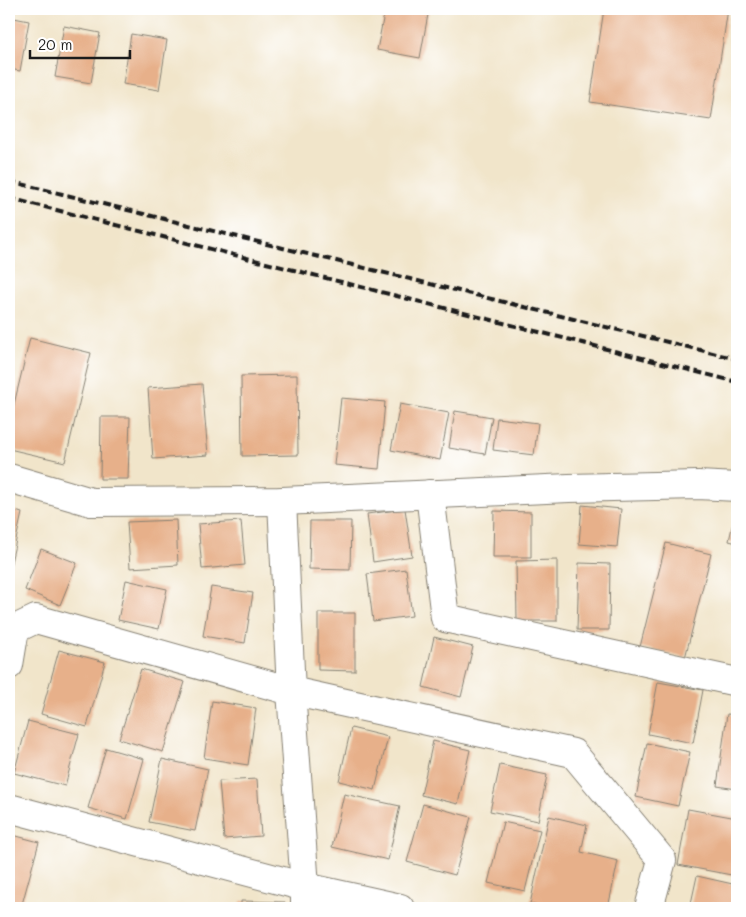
<svg xmlns="http://www.w3.org/2000/svg" width="746" height="917" viewBox="0 0 746 917" font-family="Mali,sans-serif">
	<style>
		.building { fill: #e7b08a }
		.lines { fill: none; stroke-linecap: round; stroke-linejoin: round }
		.minor-casing { stroke: #868073; stroke-width: 30 }
		.minor { stroke: #fff; stroke-width: 28 }
		.rail { stroke: #1c1c1c; stroke-width: 4; stroke-dasharray: 8 4; stroke-linecap: butt }
	</style>
	<rect width="100%" height="100%" fill="#fff"/>
	<filter id="ink" filterUnits="userSpaceOnUse"><feTurbulence type="fractalNoise" baseFrequency=".02" numOctaves="2"/><feDisplacementMap in="SourceGraphic" scale="10" xChannelSelector="R" yChannelSelector="G"/><feConvolveMatrix kernelMatrix="1 2 1 2 8 2 1 2 1" color-interpolation-filters="sRGB"/></filter>
	<filter id="wash" filterUnits="userSpaceOnUse"><feTurbulence type="fractalNoise" baseFrequency=".0096" numOctaves="4" result="noise"/><feDisplacementMap in="SourceGraphic" scale="20" xChannelSelector="R" yChannelSelector="G"/><feGaussianBlur stdDeviation="1.12" result="paint"/><feColorMatrix in="noise" values="0 0 0 0 0 0 0 0 0 0 0 0 0 0 0 0 0 1.4 0 .05"/><feComposite in="paint" operator="in"/></filter>
	<g filter="url(#wash)">
		<rect width="100%" height="100%" fill="#f1e5ca"/>
		<g id="blocks">
			<g class="building">
				<polygon points="385,9 429,9 420,58 377,50"/>
				<polygon points="604,9 728,9 711,120 590,102"/>
				<polygon points="9,17 29,21 20,71 9,69"/>
				<polygon points="64,26 100,33 91,83 55,77"/>
				<polygon points="131,34 167,40 159,90 123,84"/>
				<polygon points="30,338 91,353 65,462 9,449 9,425"/>
				<polygon points="297,375 298,455 242,456 241,376"/>
				<polygon points="202,384 208,455 153,459 148,388"/>
				<polygon points="341,398 385,402 379,469 334,465"/>
				<polygon points="400,404 449,413 440,460 391,450"/>
				<polygon points="455,411 492,417 485,454 449,448"/>
				<polygon points="101,417 130,417 128,479 100,479"/>
				<polygon points="497,418 538,423 534,455 493,450"/>
				<polygon points="582,505 621,509 617,547 579,544"/>
				<polygon points="9,509 22,513 10,567 9,567"/>
				<polygon points="405,509 412,556 373,562 367,514"/>
				<polygon points="494,511 531,512 531,557 493,557"/>
				<polygon points="735,513 737,514 737,543 729,541"/>
				<polygon points="176,520 178,565 130,568 127,522"/>
				<polygon points="241,521 245,565 202,569 198,524"/>
				<polygon points="310,521 351,521 350,570 309,569"/>
				<polygon points="666,543 711,554 685,658 640,647"/>
				<polygon points="41,549 77,563 60,605 25,590"/>
				<polygon points="557,560 557,621 517,621 516,561"/>
				<polygon points="579,563 610,564 609,630 577,630"/>
				<polygon points="406,569 412,616 373,621 367,574"/>
				<polygon points="126,580 167,589 159,629 118,620"/>
				<polygon points="211,587 253,593 245,643 203,636"/>
				<polygon points="318,613 355,613 355,671 318,670"/>
				<polygon points="434,637 473,647 461,697 423,687"/>
				<polygon points="59,650 105,662 87,727 41,714"/>
				<polygon points="141,669 185,682 163,752 119,739"/>
				<polygon points="658,682 703,690 693,743 648,734"/>
				<polygon points="212,701 256,708 248,765 204,758"/>
				<polygon points="727,714 737,715 737,789 717,786"/>
				<polygon points="28,721 79,734 65,786 14,773"/>
				<polygon points="351,728 388,737 375,790 339,781"/>
				<polygon points="433,741 470,750 458,804 421,795"/>
				<polygon points="647,743 690,752 678,806 636,797"/>
				<polygon points="106,748 144,759 127,819 88,808"/>
				<polygon points="162,759 208,769 195,831 149,822"/>
				<polygon points="500,765 547,775 538,821 490,811"/>
				<polygon points="257,779 261,836 224,839 219,781"/>
				<polygon points="344,794 400,806 388,860 332,847"/>
				<polygon points="423,804 471,817 455,875 407,862"/>
				<polygon points="688,809 737,818 737,876 678,865"/>
				<polygon points="549,816 587,825 581,852 618,861 608,908 547,908 530,904"/>
				<polygon points="503,822 540,830 525,891 488,883"/>
				<polygon points="9,834 39,842 21,908 9,908"/>
				<polygon points="697,876 737,885 737,908 690,908"/>
				<polygon points="241,901 285,902 285,908 241,908"/>
			</g>
		</g>
	</g>
	<g filter="url(#ink)">
		<use href="#blocks" fill-opacity="0" stroke="#868073" stroke-width="1"/>
		<g class="lines">
			<defs>
				<g id="minor">
					<polyline points="9,478 91,502 282,501 569,488 698,485 737,487"/>
					<polyline points="430,494 445,618 737,682"/>
					<polyline points="282,501 291,691 305,887 305,908"/>
					<polyline points="9,665 15,629 36,619 291,691 573,753 662,860 649,908"/>
					<polyline points="9,808 305,887 400,908"/>
				</g>
			</defs>
			<use href="#minor" class="minor-casing"/>
			<use href="#minor" class="minor"/>
			<g class="rail">
				<polyline points="9,181 737,359"/>
				<polyline points="9,198 737,382"/>
			</g>
		</g>
	</g>
	<rect width="746" height="917" fill="none" stroke="#fff" stroke-width="30"/>
	<path d="M30 50v8h100v-8" fill="none" stroke="#1c1c1c" stroke-width="2.5"/>
	<text x="38" y="50" font-size="15" fill="#1c1c1c" stroke="#ffffff" stroke-width="4" paint-order="stroke">20 m</text>
</svg>
